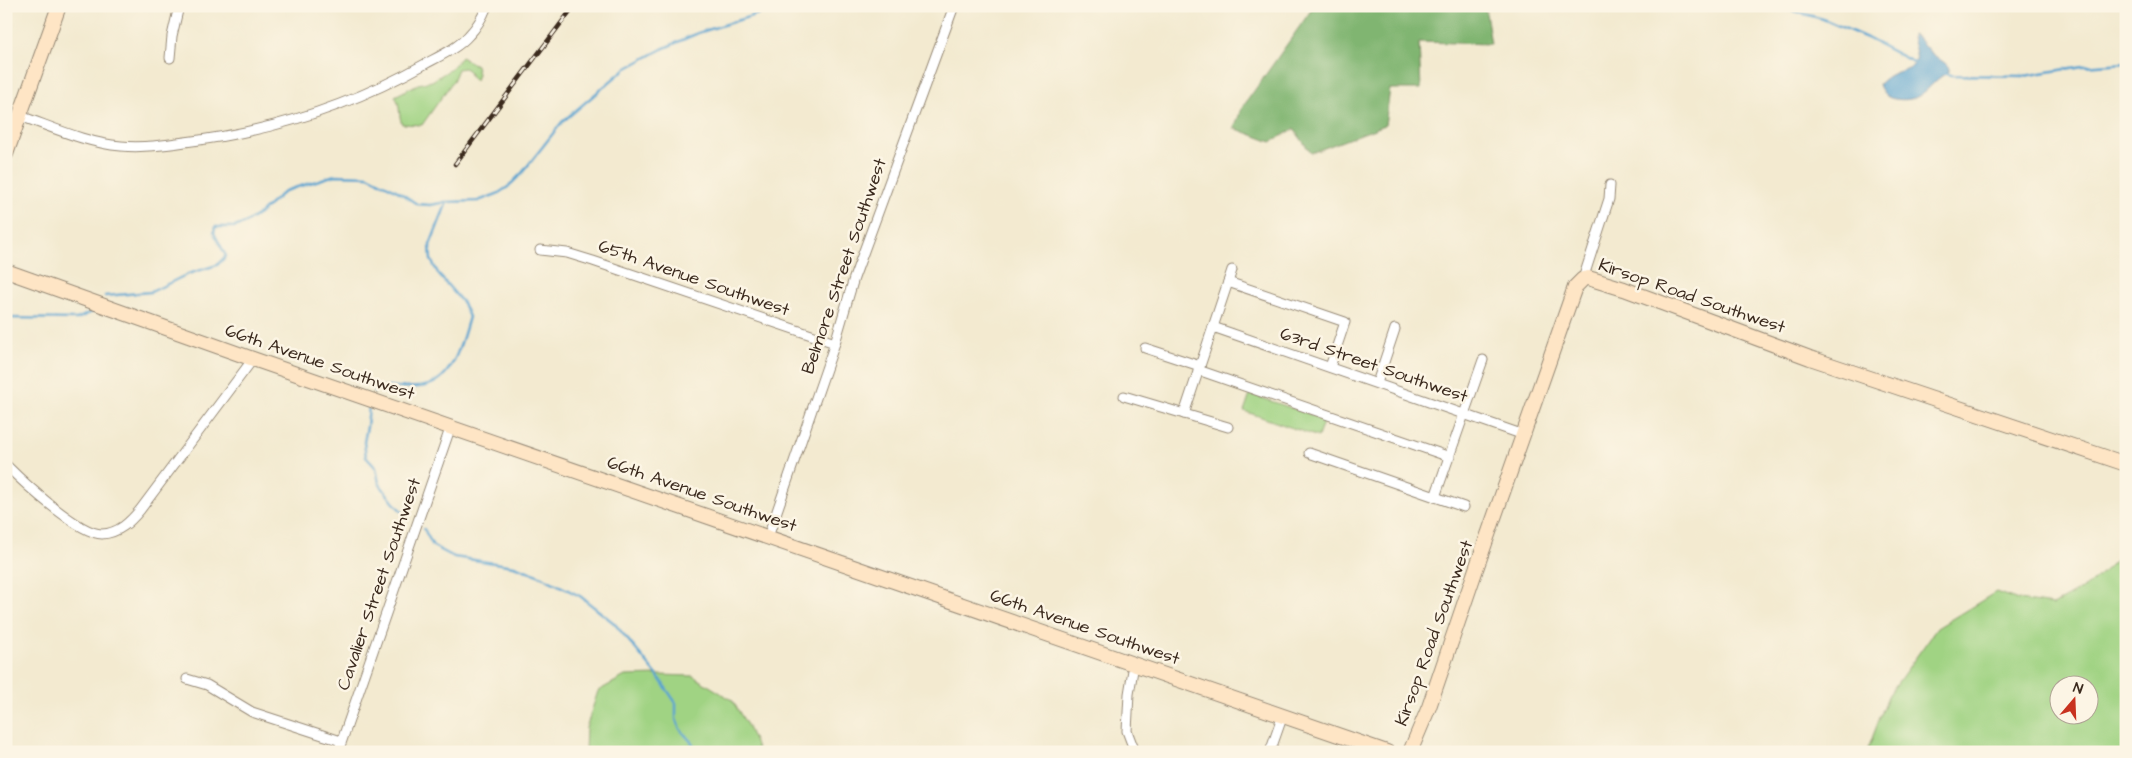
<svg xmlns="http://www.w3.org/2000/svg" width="2132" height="758" viewBox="0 0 2132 758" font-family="'Architects Daughter',sans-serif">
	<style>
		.green { fill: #a0d383; stroke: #6e7e50; fill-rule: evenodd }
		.forest { fill: #80b571; stroke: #5e7048 }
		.water { fill: #58a3d0; stroke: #4a6677 }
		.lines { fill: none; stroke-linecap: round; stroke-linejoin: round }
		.stream { stroke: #58a3d0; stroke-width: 2.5 }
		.street-casing { stroke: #978a77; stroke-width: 11 }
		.secondary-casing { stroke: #978a77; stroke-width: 16 }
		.street { stroke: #fff; stroke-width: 9 }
		.secondary { stroke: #fee5c5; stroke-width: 14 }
		.rail-casing { stroke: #3b2a1e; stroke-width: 4.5 }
		.rail { stroke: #fcf5e5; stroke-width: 2.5; stroke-dasharray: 8; stroke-linecap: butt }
		.labels { text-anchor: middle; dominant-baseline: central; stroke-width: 5; stroke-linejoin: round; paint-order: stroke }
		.street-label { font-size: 18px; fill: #3b2a1e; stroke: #fcf5e5 }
	</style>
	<rect width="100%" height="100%" fill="#fcf5e5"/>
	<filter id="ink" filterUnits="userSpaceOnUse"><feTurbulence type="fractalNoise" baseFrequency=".02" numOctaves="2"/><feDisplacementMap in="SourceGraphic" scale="10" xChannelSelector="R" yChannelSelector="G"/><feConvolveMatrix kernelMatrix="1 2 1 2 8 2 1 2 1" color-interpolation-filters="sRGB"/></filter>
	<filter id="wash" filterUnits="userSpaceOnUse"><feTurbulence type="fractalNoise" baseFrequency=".0096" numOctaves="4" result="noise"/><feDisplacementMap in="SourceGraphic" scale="20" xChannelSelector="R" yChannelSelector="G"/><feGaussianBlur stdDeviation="1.12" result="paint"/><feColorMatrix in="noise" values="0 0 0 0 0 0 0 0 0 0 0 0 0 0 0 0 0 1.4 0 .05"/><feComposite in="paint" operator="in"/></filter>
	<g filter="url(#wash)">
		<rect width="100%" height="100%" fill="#f3ead0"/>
		<g class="green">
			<path d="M461,57l15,8 2,9 -2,6 -5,-3 -3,-7 -4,-2 -6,1 -5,12 -31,44 -20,-1c-4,-9 -1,-19 -7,-28l23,-12 14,-3 19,-12z"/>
			<polygon points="1250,394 1324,419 1318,437 1244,411"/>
			<path d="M2126,550v202h-259l21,-56 49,-68 59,-36 22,8 35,5 36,-20zM2060,686h30v30h-30z"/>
			<polygon points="657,675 693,676 732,700 747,725 759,752 585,752 586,728 598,691 625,676"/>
		</g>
		<polygon class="forest" points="1314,6 1485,6 1491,44 1419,42 1421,89 1390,89 1385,125 1311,153 1294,129 1271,142 1234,128 1242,108"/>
		<path class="water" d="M1912,34l5,3 14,16 18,13v6c-22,10 -23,32 -54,27 -9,-1 -14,-7 -16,-15 5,-5 10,-9 16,-11 9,-4 24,-5 21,-19 -1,-8 -4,-12 -4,-20z"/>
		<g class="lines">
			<g class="stream">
				<polyline points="1775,6 1823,19 1867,38 1917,64"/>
				<polyline points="1941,73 1951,75 2024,76 2083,66 2126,63"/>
				<polyline points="105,296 151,292 188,274 217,265 226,256 214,233 215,227 235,227 245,223 259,214 285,191 335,175 368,176 396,190 417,204 430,205 447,202 478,201 497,194 508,187 522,173 562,122 625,69 662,49 698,33 783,6"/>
				<polyline points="6,318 77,319 94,311"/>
				<path d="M374,392l5,-5c13,-1 35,2 46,-1 29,-6 37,-46 44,-69l-6,-14 -24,-28 -8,-15 -1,-15 17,-43"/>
				<polyline points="369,406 367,427 364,442 366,457 376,468 379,483 393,502 408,518"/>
				<polyline points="424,529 433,546 454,557 514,566 538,575 580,596 614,623 657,675 676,703 676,719 680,729 693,744 695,752"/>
			</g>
		</g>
	</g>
	<g filter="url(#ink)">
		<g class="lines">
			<defs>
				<g id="street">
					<polyline points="170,58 172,36 179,6"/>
					<path d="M20,116c32,11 66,27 101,30 22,2 43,-1 64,-4 84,-10 167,-37 240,-78 15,-8 33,-16 44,-29 8,-8 14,-19 18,-29"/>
					<polyline points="540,250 567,253 593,261 835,343"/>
					<polyline points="1583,279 1609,199 1610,185"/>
					<polyline points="1228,282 1345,322 1330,367"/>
					<polyline points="1213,327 1524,435"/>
					<polyline points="1145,348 1200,366"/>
					<polyline points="1198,370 1450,457"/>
					<polyline points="1377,383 1395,329"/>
					<polyline points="1124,396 1228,427"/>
					<polyline points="1184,414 1232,270"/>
					<polyline points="1309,453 1464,507"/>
					<path d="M6,465c18,18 73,69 96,69 17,-1 28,-12 38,-24l113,-151"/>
					<polyline points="1435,497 1483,360"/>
					<polyline points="768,537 835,343 854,278 954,6"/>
					<polyline points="1134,664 1129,694 1127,731 1135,752"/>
					<polyline points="187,679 207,685 252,712 341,741"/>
					<polyline points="338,752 451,426"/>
					<polyline points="1270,752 1283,715"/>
				</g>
				<g id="secondary">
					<polyline points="6,154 59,6"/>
					<polyline points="6,271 253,359 1387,752"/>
					<polyline points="1410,752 1429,707 1476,569 1575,287 1583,279 1588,278 1624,289 1810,358 2126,464"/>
				</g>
			</defs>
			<use href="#street" class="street-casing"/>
			<use href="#secondary" class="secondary-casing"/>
			<use href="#street" class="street"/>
			<use href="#secondary" class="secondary"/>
			<defs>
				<polyline id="rail" points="455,164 574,6"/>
			</defs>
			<use href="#rail" class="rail-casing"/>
			<use href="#rail" class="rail"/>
		</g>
	</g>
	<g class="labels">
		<g class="street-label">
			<text transform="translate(844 266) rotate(-71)">Belmore Street Southwest</text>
			<text transform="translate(694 278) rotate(19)">65th Avenue Southwest</text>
			<text transform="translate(1692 296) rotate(19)">Kirsop Road Southwest</text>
			<text transform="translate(320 362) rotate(19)">66th Avenue Southwest</text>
			<text transform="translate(1374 365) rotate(19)">63rd Street Southwest</text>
			<text transform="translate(702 494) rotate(19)">66th Avenue Southwest</text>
			<text transform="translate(379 584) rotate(-71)">Cavalier Street Southwest</text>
			<text transform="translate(1085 627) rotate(19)">66th Avenue Southwest</text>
			<text transform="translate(1434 633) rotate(-70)">Kirsop Road Southwest</text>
		</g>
	</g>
	<rect width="2132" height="758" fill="none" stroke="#fcf5e5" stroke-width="25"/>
	<g transform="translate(2074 700) rotate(19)"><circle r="24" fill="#fcf5e5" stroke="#afa495"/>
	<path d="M0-4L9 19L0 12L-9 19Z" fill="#c8321e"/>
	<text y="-8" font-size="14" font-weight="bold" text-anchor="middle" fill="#3b2a1e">N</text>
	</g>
</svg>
